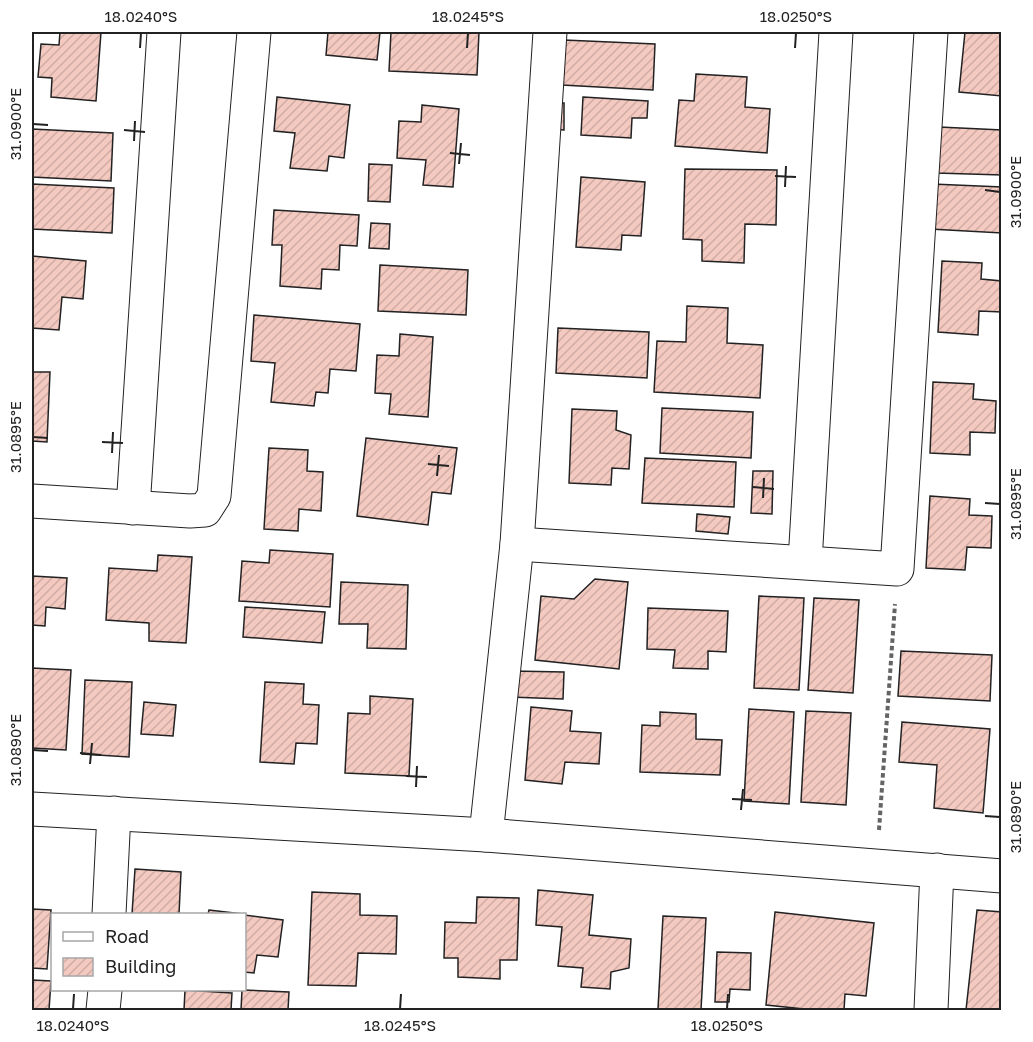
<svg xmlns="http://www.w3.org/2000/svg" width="1033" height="1042" viewBox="0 0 1033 1042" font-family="'Golos Text',sans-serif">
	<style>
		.building { fill: url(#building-hatch); stroke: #222; stroke-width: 1.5 }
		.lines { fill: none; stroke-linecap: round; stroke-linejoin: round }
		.street-casing { stroke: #222; stroke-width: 35 }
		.path { stroke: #646464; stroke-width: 4; stroke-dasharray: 4.5 3; stroke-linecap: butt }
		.street { stroke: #fff; stroke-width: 33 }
		.ticks { fill: none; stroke: #222; stroke-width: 2 }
		.neatline { fill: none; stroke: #222; stroke-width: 2 }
		.ticks-label { font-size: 15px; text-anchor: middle; fill: #222 }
	</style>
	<defs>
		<pattern id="building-hatch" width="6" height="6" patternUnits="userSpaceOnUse" patternTransform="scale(1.5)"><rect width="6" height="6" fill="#f3c9c0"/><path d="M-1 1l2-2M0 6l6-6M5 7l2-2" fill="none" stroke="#d0aca5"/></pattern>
	</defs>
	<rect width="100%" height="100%" fill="#fff"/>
	<g class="building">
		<polygon points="60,32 101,32 96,101 51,97 52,78 38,77 41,44 59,45"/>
		<polygon points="328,32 380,32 377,60 326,55"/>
		<polygon points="391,32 479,32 477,75 389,71"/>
		<polygon points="965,32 1002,32 1002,96 959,92"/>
		<polygon points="564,40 655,44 653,90 562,85"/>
		<polygon points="696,74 747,77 745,107 770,109 767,153 675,146 679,100 694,101"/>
		<polygon points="277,97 350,105 344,158 329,156 327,171 290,168 295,133 274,131"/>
		<polygon points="583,97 648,101 647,118 632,118 631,138 581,135"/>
		<polygon points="551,103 564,103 564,130 549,129"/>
		<polygon points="422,105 459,109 453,187 423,185 426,160 397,158 399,121 421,122"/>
		<polygon points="939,127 1002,130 1002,175 936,173"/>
		<polygon points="32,129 113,133 111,181 32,177"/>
		<polygon points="369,164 392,165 390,202 368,201"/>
		<polygon points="685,169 777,170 776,225 745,224 744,263 702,261 702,240 683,239"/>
		<polygon points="581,177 645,182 641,236 622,235 621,250 576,247"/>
		<polygon points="32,184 114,188 112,233 32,229"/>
		<polygon points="932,184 1002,187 1002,233 930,229"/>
		<polygon points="274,210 359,215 357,246 340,245 339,270 322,269 321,289 280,286 282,245 272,245"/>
		<polygon points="371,223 390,224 389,249 369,248"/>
		<polygon points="32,256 86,261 83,299 62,297 59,330 32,328"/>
		<polygon points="942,261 982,263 981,279 1002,281 1002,312 979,311 978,335 938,332"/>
		<polygon points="380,265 468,270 466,315 378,311"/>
		<polygon points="687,306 728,308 727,343 763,345 760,398 654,392 657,341 686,342"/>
		<polygon points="254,315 360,324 356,371 330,369 328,393 316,392 314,406 271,402 275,363 251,361"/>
		<polygon points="558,328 649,332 647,378 556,373"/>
		<polygon points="400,334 433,337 428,417 389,414 391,394 375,393 377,355 399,356"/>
		<polygon points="32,372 50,372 47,442 32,441"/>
		<polygon points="933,382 974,384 973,399 996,401 995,433 970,432 970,455 930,453"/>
		<polygon points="662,408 753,412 751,458 660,453"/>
		<polygon points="572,409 617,411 616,430 631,435 629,469 612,468 611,485 569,483"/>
		<polygon points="366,438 457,448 451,494 432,492 428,525 357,516"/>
		<polygon points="269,448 308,450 307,471 323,472 321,511 299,509 298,531 264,529"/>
		<polygon points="645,458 736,462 734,507 642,503"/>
		<polygon points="753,471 773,471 772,514 751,513"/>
		<polygon points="930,496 970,499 969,515 992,516 991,548 967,547 965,570 926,568"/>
		<polygon points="697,514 730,517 728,534 696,531"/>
		<polygon points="270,550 333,554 330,607 239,601 242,561 269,563"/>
		<polygon points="158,555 192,557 186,643 149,641 149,623 106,620 109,568 157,571"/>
		<polygon points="32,576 67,578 65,609 46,607 45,626 32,625"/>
		<polygon points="595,579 628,582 619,669 535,660 541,596 574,599"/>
		<polygon points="341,582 408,585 406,649 367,648 368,624 339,624"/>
		<polygon points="759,596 804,598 799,690 754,688"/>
		<polygon points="814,598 859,600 853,693 808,690"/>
		<polygon points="245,607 325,612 322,643 243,637"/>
		<polygon points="648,608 728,611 726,652 708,651 708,669 673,668 675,650 647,649"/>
		<polygon points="901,651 992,655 990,701 898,696"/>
		<polygon points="32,668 71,670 66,750 32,748"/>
		<polygon points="512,671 564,672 563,699 510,697"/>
		<polygon points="85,680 132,682 129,757 82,754"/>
		<polygon points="265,682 304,684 303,704 319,705 317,744 296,743 294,764 260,762"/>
		<polygon points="370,696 413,699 409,776 345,773 348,713 370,714"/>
		<polygon points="144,702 176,705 173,736 141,734"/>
		<polygon points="531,707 572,711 570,731 601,733 599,764 565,762 562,784 525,780"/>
		<polygon points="749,709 794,712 789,804 744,801"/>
		<polygon points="806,711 851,713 846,805 801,802"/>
		<polygon points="660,712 696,714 696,739 722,740 720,775 640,772 642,725 660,726"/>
		<polygon points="902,722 990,729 983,813 934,808 937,765 899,762"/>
		<polygon points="135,869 181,872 179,914 132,914"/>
		<polygon points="538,890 593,895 589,935 631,939 629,968 611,972 610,989 581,987 583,968 558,966 562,927 536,925"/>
		<polygon points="312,892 360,894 360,915 397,916 396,954 358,953 356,986 308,985"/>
		<polygon points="477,897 519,898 517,960 500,960 500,979 458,977 458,958 444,958 445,922 476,923"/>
		<polygon points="32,909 51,910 47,969 32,968"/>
		<polygon points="209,910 243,914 208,914"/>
		<polygon points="977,910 1002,912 1002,1010 966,1010"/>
		<polygon points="775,912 874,923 866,996 845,994 844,1010 814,1010 766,1005"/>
		<polygon points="244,915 283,920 278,957 257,955 254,973 244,972"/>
		<polygon points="663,916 706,918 701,1010 658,1009"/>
		<polygon points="717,952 751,953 750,990 730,989 729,1002 715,1002"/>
		<polygon points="32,980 51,981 49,1010 32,1010"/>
		<polygon points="185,990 232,993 231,1010 184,1010"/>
		<polygon points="242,990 289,992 288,1010 241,1010"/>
	</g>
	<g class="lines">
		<defs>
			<g id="street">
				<polyline points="32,501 190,511 205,510 214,496 254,32"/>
				<polyline points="133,508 164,32"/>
				<polyline points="517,544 897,569 931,32"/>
				<polyline points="805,562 836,32"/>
				<polyline points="32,809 486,835 1002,876"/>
				<polyline points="486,835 517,544 550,32"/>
				<polyline points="109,914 114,813"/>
				<polyline points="103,1010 105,990"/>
				<polyline points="931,1010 937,870"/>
			</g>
		</defs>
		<use href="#street" class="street-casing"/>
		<polyline class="path" points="879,830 895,604"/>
		<use href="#street" class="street"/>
	</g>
	<path class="ticks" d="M140,48l1,-15M467,48l1,-15M795,48l1,-15M33,124l15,1M124,130l21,2M134,141l1,-20M450,153l20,2M459,164l2,-21M775,176l21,1M785,187l1,-21M985,190l15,2M33,437l15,1M102,442l21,1M112,453l1,-21M428,464l21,2M437,476l2,-21M753,487l21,2M763,498l1,-20M985,503l15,1M33,750l15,1M80,753l21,2M90,764l2,-21M406,776l21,1M416,787l1,-21M732,799l20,1M741,810l2,-21M985,816l15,1M73,1009l1,-15M400,1009l1,-15M727,1009l1,-15"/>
	<rect width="1033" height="1042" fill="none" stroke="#ffffff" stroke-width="66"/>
	<rect x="51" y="913" width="195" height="78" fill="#ffffff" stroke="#a7a7a7" stroke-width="1.5"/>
	<rect x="63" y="932" width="30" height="9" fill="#ffffff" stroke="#a7a7a7" stroke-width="1.5"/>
	<text x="105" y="943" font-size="18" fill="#222222">Road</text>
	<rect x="63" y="958" width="30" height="18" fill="url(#building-hatch)" stroke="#a7a7a7" stroke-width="1.5"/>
	<text x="105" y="973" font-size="18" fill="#222222">Building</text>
	<rect x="33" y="33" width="967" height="976" class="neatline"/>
	<g class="ticks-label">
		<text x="141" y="22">18.0240°S</text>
		<text x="468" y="22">18.0245°S</text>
		<text x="796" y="22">18.0250°S</text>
		<text transform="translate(16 124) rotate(-90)" y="5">31.0900°E</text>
		<text transform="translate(1016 192) rotate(-90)" y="5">31.0900°E</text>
		<text transform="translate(16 437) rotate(-90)" y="5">31.0895°E</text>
		<text transform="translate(1016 504) rotate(-90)" y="5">31.0895°E</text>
		<text transform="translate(16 750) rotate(-90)" y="5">31.0890°E</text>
		<text transform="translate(1016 817) rotate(-90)" y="5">31.0890°E</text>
		<text x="73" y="1031">18.0240°S</text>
		<text x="400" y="1031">18.0245°S</text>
		<text x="727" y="1031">18.0250°S</text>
	</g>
</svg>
